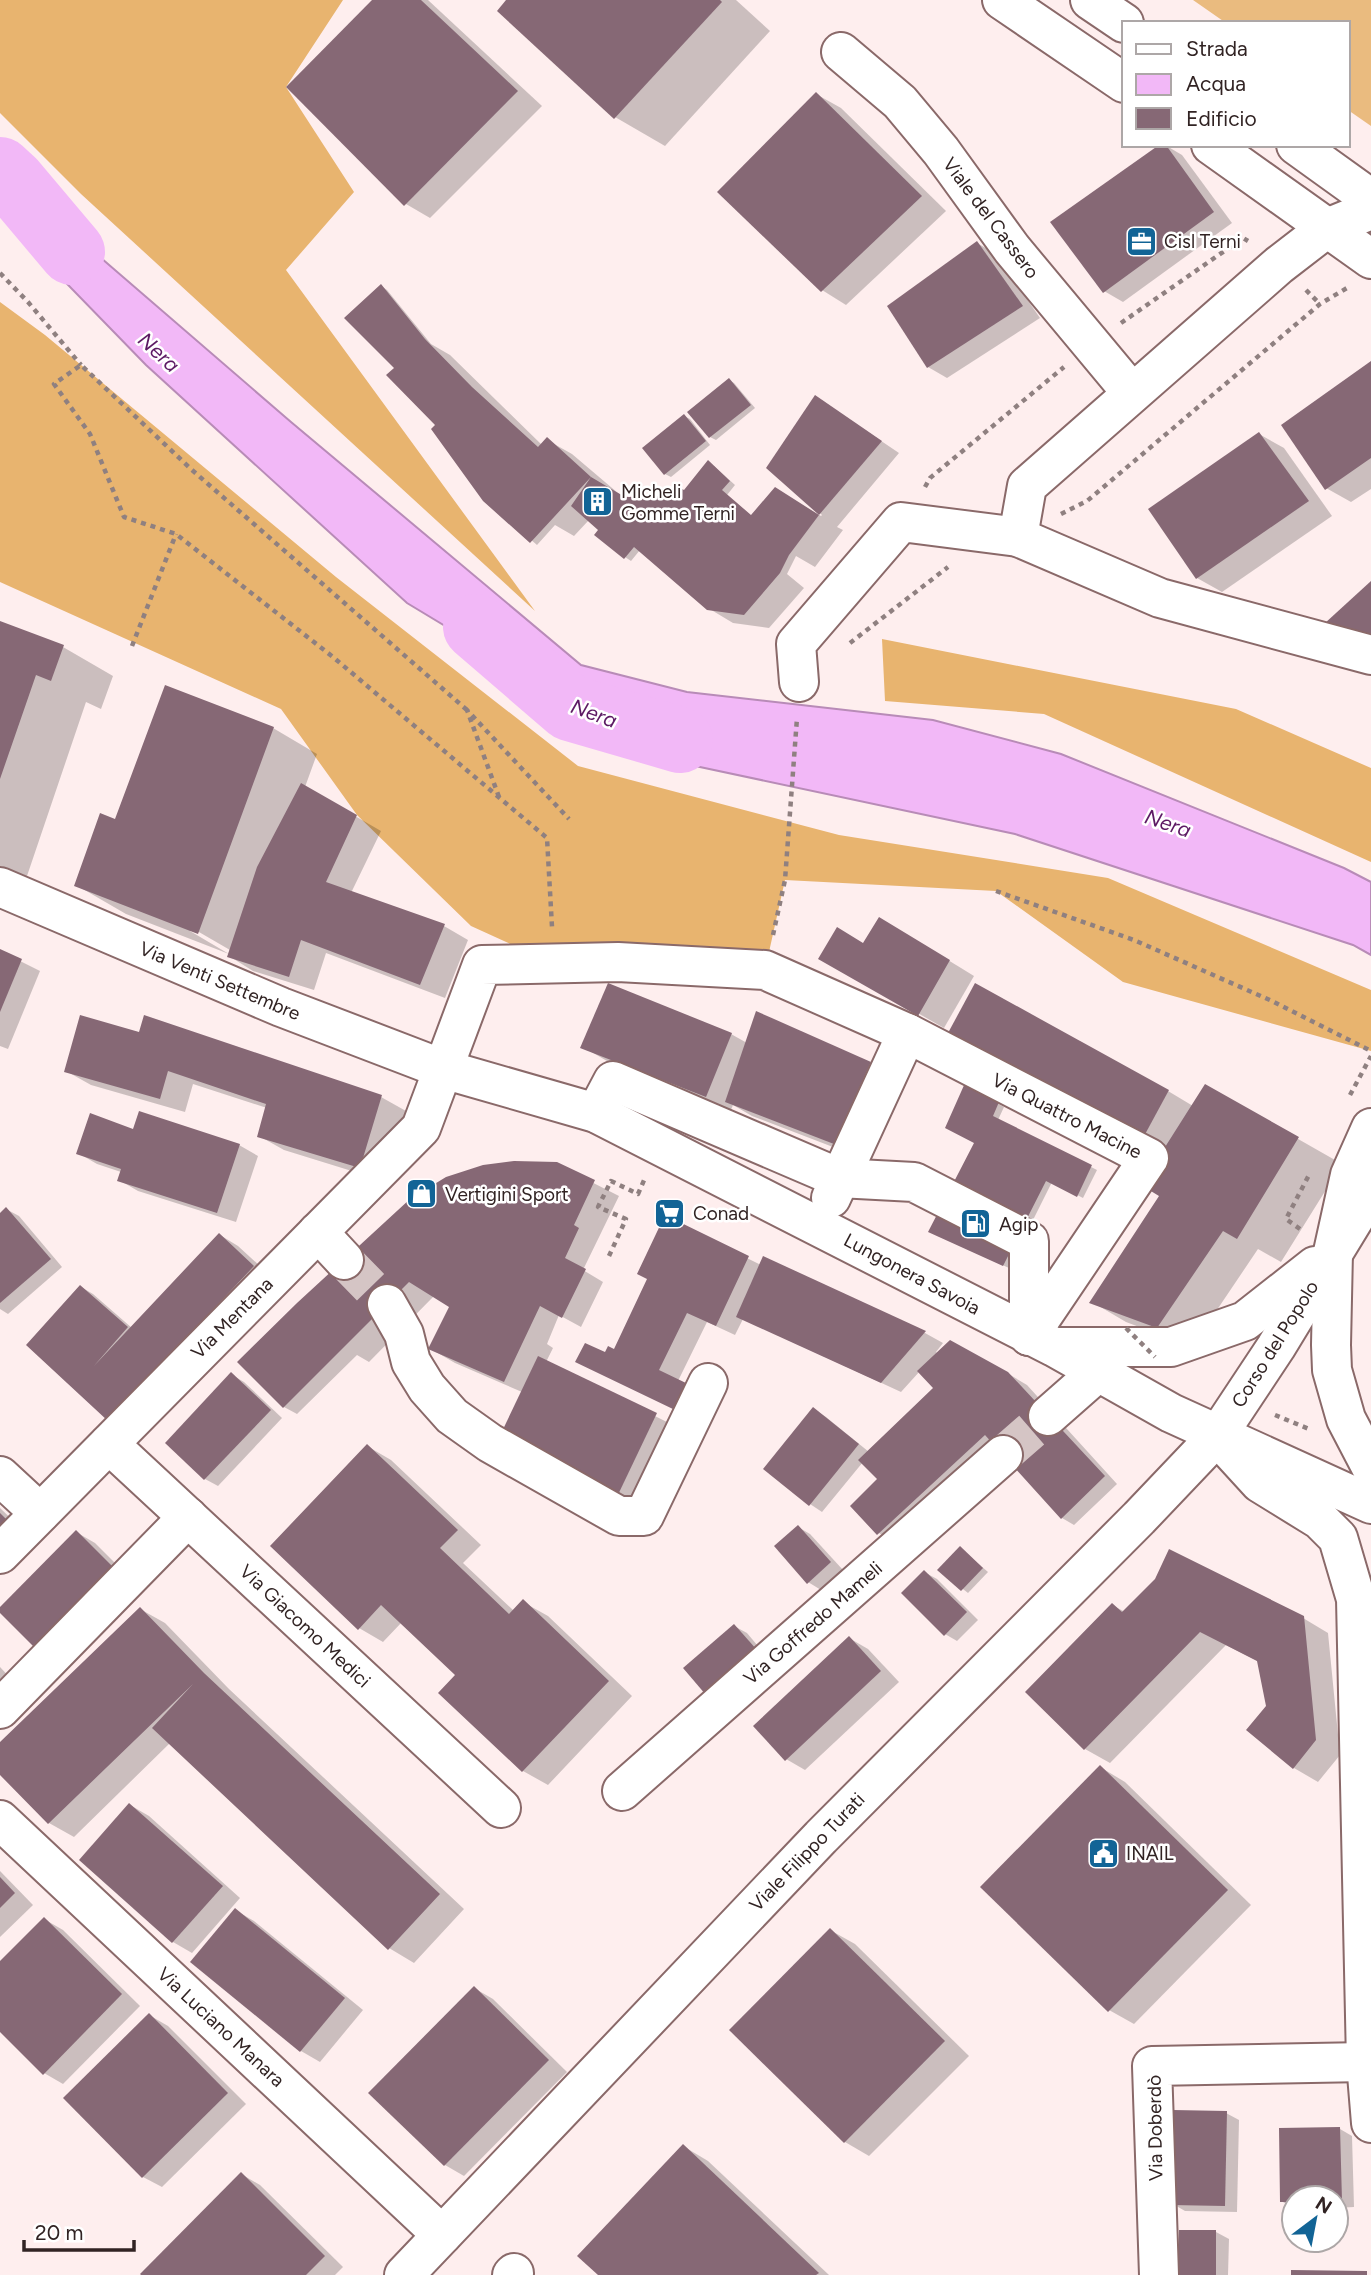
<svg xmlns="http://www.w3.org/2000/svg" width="1371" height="2275" viewBox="0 0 1371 2275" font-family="Figtree,sans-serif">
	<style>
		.green { fill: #eabb7f }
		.forest { fill: #e8b46f }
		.water { fill: #f2b8f7; stroke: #b88bb7; stroke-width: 2 }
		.shadow { fill: #0003 }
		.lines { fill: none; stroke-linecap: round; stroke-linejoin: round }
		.river { stroke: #f2b8f7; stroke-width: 66 }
		.building { fill: #866875 }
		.minor-tunnel { stroke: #d5c5c5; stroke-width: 38; stroke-dasharray: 38 19; stroke-linecap: butt }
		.minor-casing { stroke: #8a6969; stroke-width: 42 }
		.path { stroke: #8f8080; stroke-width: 4.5; stroke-dasharray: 5 5; stroke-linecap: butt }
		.minor { stroke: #fff; stroke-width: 38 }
		.path-bridge { stroke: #8f8080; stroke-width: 4.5; stroke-dasharray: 5 5; stroke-linecap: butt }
		.labels { text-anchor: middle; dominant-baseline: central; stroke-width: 5; stroke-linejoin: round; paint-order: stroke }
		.street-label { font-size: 19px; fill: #312323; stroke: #fff }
		.poi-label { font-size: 19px; fill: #312323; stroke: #fff; text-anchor: start }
		.water-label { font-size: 21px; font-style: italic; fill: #5d1a64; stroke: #fff }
	</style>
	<rect width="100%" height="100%" fill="#feeeee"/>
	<polygon class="green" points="1193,0 1371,0 1371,126 1348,110 1348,23 1226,23"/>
	<g class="forest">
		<polygon points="0,0 343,0 286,87 354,192 286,270 535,611 81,194 0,113"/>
		<polygon points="0,302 45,335 336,577 578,766 839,835 1108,878 1371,990 1371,1051 1123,982 996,891 785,880 765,970 554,964 471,926 357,815 281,709 0,582"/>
		<polygon points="882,639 1236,709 1371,768 1371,862 1044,714 885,701"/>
	</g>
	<polygon class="water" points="13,182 291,422 581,665 687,692 933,720 1061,754 1344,868 1371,882 1371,955 1353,945 1015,834 667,760 407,603 146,365 0,215 0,197"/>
	<g class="shadow">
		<polygon points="374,0 428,0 542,106 430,218 406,204"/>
		<polygon points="508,0 736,0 770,31 665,146 615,117"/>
		<polygon points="816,94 841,108 946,211 846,305 822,290"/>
		<polygon points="1165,145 1182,155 1232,223 1123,302 1104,291"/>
		<polygon points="977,243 996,254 1040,318 947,378 928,367 889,306"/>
		<polygon points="381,286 387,290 431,344 450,355 542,445 547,440 572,454 625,499 676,498 714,466 735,485 727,495 752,517 800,504 821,516 822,515 768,468 816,397 899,453 837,527 843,530 815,567 796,556 787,574 804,588 769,628 733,623 708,608 640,550 631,561 625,557 597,535 601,530 589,520 574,536 555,525 537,545 484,499 438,426 397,368"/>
		<polygon points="1371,364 1371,489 1351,502 1326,488"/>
		<polygon points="729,380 734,383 755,408 716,440 710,437"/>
		<polygon points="684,416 690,419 710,445 671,477 665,474"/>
		<polygon points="1259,434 1284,448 1332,516 1222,592 1197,578"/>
		<polygon points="0,623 63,647 113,676 101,709 86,702 27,876 0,866"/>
		<polygon points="273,728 317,754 305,787 381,831 351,893 444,926 468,940 445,998 326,953 314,990 253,971 229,956 230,950 192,928 190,931 229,954 126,914 76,885"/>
		<polygon points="904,933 974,976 944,1028 821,958"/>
		<polygon points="0,951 40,971 8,1049 0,1046"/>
		<polygon points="757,1014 870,1064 895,1078 859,1157 752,1116 733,1105 731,1110 607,1061 583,1047 731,1034 747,1043"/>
		<polygon points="81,1017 381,1097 406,1111 384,1181 284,1150 259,1136 267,1108 193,1084 185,1112 91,1085 66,1071"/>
		<polygon points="974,1046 1168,1091 1193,1106 1205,1086 1342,1164 1281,1262 1258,1249 1192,1347 1126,1322 1092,1302 1160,1198 1166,1149"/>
		<polygon points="966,1086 1004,1107 998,1120 1097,1170 1083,1198 1052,1182 1009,1268 936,1235 976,1143"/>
		<polygon points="135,1131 239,1145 258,1156 236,1222 138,1191 119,1180 121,1172 97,1164 78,1153"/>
		<polygon points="556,1164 619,1196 583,1270 603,1282 581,1327 559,1315 547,1344 553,1348 546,1362 675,1426 634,1511 522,1392 455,1363 431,1349 451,1307 434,1296 369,1362 357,1355 297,1414 284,1407 240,1362"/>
		<polygon points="6,1209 19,1216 62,1267 8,1314 0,1309 0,1215"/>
		<polygon points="666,1218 761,1265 764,1259 925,1333 943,1343 936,1352 938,1354 1007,1373 1027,1385 1117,1484 1074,1525 1062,1518 1013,1463 891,1541 879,1533 880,1479 863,1462 822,1512 810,1504 814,1409 826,1417 869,1452 935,1388 920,1371 901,1392 743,1319 735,1335 707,1322 678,1381 606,1355 615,1351 649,1279"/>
		<polygon points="220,1235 238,1246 272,1277 128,1430 75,1387 81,1287 93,1294 132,1328"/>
		<polygon points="232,1375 244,1382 282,1418 218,1486 205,1479"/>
		<polygon points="367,1446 391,1460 481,1545 463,1563 514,1611 523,1602 548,1616 632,1696 548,1785 523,1771 441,1693 458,1675 402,1622 383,1642 359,1628"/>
		<polygon points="0,1508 25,1532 0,1558"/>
		<polygon points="798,1527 810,1534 843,1570 821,1590 808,1582"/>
		<polygon points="76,1532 95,1543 135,1583 0,1610"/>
		<polygon points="960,1548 988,1572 968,1593 939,1570"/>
		<polygon points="924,1572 937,1579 978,1620 957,1641 945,1634"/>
		<polygon points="1112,1605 1125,1612 1303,1618 1328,1633 1340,1755 1318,1782 1294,1768 1267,1706 1259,1662 1226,1645 1110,1763 1085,1749"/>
		<polygon points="140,1609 165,1623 229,1689 464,1909 414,1963 389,1948 170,1743 74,1837 49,1823 0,1772 0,1744"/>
		<polygon points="734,1626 747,1633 768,1658 720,1700"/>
		<polygon points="849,1638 868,1649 899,1682 805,1770 786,1759"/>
		<polygon points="0,1667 15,1683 0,1698"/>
		<polygon points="1100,1767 1125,1782 1251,1905 1134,2024 1109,2010"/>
		<polygon points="130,1805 149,1816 240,1898 192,1953 173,1942"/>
		<polygon points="0,1871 33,1905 0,1937"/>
		<polygon points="235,1910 254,1921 363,2010 320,2062 301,2051 192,1962"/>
		<polygon points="44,1919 63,1930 140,2006 63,2084 44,2073 0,2030 0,1964"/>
		<polygon points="830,1930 855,1944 969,2056 869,2156 845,2142"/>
		<polygon points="474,1988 493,1999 567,2072 464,2176 445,2165"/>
		<polygon points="149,2015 168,2026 246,2104 162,2187 143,2177"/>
		<polygon points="1226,2113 1239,2120 1237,2212 1185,2211 1173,2204"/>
		<polygon points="1340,2129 1352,2136 1354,2207 1336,2208 1336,2198 1294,2198 1294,2208 1281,2201"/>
		<polygon points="683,2146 708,2161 829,2275 600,2275"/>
		<polygon points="241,2174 260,2185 343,2267 335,2275 144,2275"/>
		<polygon points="1180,2231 1216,2232 1229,2239 1228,2275 1180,2275"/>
	</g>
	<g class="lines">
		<g class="river">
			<polyline points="0,170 13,182 72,252"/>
			<polyline points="476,627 570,708 680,740"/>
		</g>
	</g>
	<g class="building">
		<polygon points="372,0 421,0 518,91 404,206 286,87"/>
		<polygon points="506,0 720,0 722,2 614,119 497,11"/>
		<polygon points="816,92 922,196 821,292 717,192"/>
		<polygon points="1159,145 1166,145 1214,212 1103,293 1050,222"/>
		<polygon points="977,241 1023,306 927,368 887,306"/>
		<polygon points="381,284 425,339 472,387 538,447 547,437 591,477 625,497 676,496 682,489 684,490 708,460 730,481 722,490 751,515 775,487 819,515 789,555 780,573 744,615 707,610 634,547 624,559 594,535 598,530 571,506 591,477 530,543 483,501 431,429 435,425 386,375 394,368 344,318"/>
		<polygon points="1371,361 1371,458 1325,490 1281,425"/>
		<polygon points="729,378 751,405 709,438 687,412"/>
		<polygon points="815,395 882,441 819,515 766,468"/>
		<polygon points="684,414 706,441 664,475 642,448"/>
		<polygon points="1259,432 1309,501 1196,579 1148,509"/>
		<polygon points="1371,581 1371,634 1324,624"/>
		<polygon points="0,621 64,645 51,681 36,675 0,779"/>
		<polygon points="165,685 274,727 198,934 74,886 100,813 115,819"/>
		<polygon points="301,783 357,815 326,882 445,924 420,985 301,940 289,977 227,957 257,867"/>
		<polygon points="879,917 950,960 918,1016 818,959 837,927 863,943"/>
		<polygon points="0,949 22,959 0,1012"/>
		<polygon points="608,983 732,1033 706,1097 580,1048"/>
		<polygon points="975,983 1169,1090 1143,1138 948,1033"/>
		<polygon points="756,1011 871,1062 834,1144 725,1102"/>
		<polygon points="80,1015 139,1032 144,1015 382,1095 360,1168 257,1137 266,1104 168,1071 160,1099 64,1072"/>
		<polygon points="965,1083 999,1102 993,1116 1092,1165 1077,1197 1046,1181 1003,1266 928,1232 974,1143 945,1128"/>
		<polygon points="1205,1084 1299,1137 1237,1239 1223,1231 1157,1328 1089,1303 1159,1196 1141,1185"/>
		<polygon points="139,1111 240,1144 217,1213 117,1181 121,1169 76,1154 90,1113 133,1129"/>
		<polygon points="514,1161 557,1162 595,1180 574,1225 579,1228 565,1258 586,1269 562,1318 540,1306 504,1382 428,1349 449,1307 409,1282 283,1408 237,1362 297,1303 410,1199 446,1177 483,1165"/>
		<polygon points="6,1207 51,1259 0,1303 0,1213"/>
		<polygon points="665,1215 749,1256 716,1326 687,1313 659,1370 688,1384 675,1410 575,1362 585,1343 605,1352 608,1346 614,1349 647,1279 637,1274"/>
		<polygon points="219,1233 254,1266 108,1421 26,1345 80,1285 128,1327 93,1367"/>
		<polygon points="763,1256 926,1331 881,1383 736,1317"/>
		<polygon points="950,1340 1008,1372 1105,1476 1061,1519 985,1435 877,1535 850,1506 877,1479 858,1460 933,1388 917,1371"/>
		<polygon points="538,1356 657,1413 615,1501 496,1444"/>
		<polygon points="231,1372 271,1410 204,1480 165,1443"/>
		<polygon points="813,1407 859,1444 809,1506 763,1469"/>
		<polygon points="367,1444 458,1530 440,1548 509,1614 523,1599 609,1681 522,1772 438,1693 455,1675 381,1605 358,1630 270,1546"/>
		<polygon points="0,1513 7,1520 0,1528"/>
		<polygon points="798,1525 831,1562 807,1584 774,1546"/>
		<polygon points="76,1530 117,1571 38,1651 0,1613 0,1607"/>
		<polygon points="960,1546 983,1568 961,1591 937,1570"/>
		<polygon points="1169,1549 1304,1616 1316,1740 1293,1769 1246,1730 1266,1706 1257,1661 1200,1632 1084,1750 1025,1692 1112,1603 1122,1612 1155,1579"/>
		<polygon points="924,1570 967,1612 944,1636 901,1593"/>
		<polygon points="140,1607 204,1673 440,1894 388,1950 152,1728 193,1684 48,1824 0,1775 0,1742"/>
		<polygon points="734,1624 757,1650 706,1695 683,1668"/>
		<polygon points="849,1636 881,1671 785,1761 753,1726"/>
		<polygon points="1100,1765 1228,1890 1108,2012 980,1887"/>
		<polygon points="129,1803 223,1886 172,1943 79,1860"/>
		<polygon points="0,1877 15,1893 0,1908"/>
		<polygon points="235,1908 345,1998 300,2052 190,1962"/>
		<polygon points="44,1917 122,1994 43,2075 0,2032 0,1961"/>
		<polygon points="830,1928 945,2041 844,2143 729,2030"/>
		<polygon points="474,1986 549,2060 444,2166 368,2093"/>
		<polygon points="149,2013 228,2093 142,2178 63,2098"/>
		<polygon points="1173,2110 1227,2111 1225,2206 1171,2205"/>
		<polygon points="1340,2127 1342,2201 1336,2201 1336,2198 1294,2198 1294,2202 1280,2202 1279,2128"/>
		<polygon points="683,2144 819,2273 816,2275 598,2275 577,2256"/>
		<polygon points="241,2172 325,2256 306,2275 141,2275 140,2274"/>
		<polygon points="1179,2230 1216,2230 1216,2275 1178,2275"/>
		<polygon points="1291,2270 1367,2271 1367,2275 1291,2275"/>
	</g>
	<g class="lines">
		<g class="minor-tunnel">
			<polyline points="344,1260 387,1304"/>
			<polyline points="1003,1455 1048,1416"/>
		</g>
		<defs>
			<g id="minor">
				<polyline points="1002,0 1124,83"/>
				<polyline points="1090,0 1124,23"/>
				<polyline points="841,52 900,102 941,151 1012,249 1132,393"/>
				<polyline points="1211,145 1371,259"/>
				<polyline points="1296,145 1371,199"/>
				<polyline points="1371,210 1327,228 1279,265 1027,486 1018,537 1160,598 1371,655"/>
				<polyline points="799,682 796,644 901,522 1018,537"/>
				<polyline points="0,887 281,1007 443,1069 596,1113 1054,1347 1171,1413 1371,1504"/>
				<polyline points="596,1113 613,1081 839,1178 914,1182 1029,1241 1029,1336"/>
				<polyline points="1371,1128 1350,1175 1333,1252 1331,1345 1332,1370 1346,1419 1371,1467"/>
				<polyline points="831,1198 907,1033"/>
				<polyline points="318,1232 344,1260"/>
				<polyline points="387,1304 404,1334 411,1362 427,1388 452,1416 490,1443 619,1516 644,1516 708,1383"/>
				<polyline points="1055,1347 1171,1347 1245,1321 1315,1266"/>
				<polyline points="1048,1416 1098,1372"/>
				<polyline points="109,1444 501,1808"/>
				<polyline points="1228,1448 1260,1483 1320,1520 1338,1538 1356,1599 1366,2062 1371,2123"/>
				<polyline points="0,1476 40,1513"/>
				<polyline points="0,1554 421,1128 482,965 618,962 765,970 907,1033 1149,1158 1029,1336"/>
				<polyline points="0,1709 188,1517"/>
				<polyline points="622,1791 1003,1455"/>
				<polyline points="0,1820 442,2235"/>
				<polyline points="404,2275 821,1837 1139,1518 1217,1436 1276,1347 1371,1191"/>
				<polyline points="512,2275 514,2273"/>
				<polyline points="1159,2275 1152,2066 1366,2062"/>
			</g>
		</defs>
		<use href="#minor" class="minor-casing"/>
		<g class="path">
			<polyline points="0,273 28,302 81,365"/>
			<polyline points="1306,290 1320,304"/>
			<polyline points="1121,323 1243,238 1248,241"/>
			<polyline points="925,487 930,478 1064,367"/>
			<polyline points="1061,514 1087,501 1320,304 1347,288"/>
			<polyline points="850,643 948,567"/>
			<polyline points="132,646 176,534"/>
			<polyline points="467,710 192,470 81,365 54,384 90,434 124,517 176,534 333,657 547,838 552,927"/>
			<polyline points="499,797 467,710 569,819"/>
			<polyline points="996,891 1134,940 1272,1001 1371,1051"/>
			<polyline points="773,935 785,880 797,718"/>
			<polyline points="1350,1095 1371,1056"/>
			<polyline points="1300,1229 1286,1219 1309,1175"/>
			<polyline points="609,1256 626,1219 598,1207 611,1181 638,1194 645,1178"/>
			<polyline points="1275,1415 1309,1429"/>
		</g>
		<use href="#minor" class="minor"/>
		<polyline class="path-bridge" points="1126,1328 1155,1357"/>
	</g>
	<defs>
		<symbol id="office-square" viewBox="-11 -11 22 22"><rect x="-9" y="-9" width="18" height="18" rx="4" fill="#126496" stroke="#fff"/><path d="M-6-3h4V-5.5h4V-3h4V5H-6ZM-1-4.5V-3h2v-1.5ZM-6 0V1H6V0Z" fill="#fff"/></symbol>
		<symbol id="building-square" viewBox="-11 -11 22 22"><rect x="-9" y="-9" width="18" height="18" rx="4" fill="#126496" stroke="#fff"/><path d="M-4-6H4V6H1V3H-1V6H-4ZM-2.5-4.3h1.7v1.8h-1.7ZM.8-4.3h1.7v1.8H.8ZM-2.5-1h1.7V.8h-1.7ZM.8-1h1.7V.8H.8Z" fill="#fff"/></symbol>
		<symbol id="shop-square" viewBox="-11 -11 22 22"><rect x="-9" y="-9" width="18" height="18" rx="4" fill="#126496" stroke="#fff"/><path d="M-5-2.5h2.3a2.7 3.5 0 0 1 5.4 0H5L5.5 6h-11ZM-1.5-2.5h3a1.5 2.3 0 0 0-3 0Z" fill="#fff"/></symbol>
		<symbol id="supermarket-square" viewBox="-11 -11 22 22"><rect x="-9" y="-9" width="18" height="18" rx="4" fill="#126496" stroke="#fff"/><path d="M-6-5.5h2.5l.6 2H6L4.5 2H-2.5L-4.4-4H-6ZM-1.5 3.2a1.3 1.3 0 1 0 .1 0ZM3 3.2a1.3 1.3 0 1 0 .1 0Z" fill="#fff"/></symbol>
		<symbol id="fuel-square" viewBox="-11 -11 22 22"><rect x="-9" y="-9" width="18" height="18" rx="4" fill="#126496" stroke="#fff"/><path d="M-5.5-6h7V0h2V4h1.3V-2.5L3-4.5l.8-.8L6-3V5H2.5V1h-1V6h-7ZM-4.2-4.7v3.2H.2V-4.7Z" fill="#fff"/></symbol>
		<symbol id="civic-square" viewBox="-11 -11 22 22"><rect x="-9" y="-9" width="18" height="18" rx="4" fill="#126496" stroke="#fff"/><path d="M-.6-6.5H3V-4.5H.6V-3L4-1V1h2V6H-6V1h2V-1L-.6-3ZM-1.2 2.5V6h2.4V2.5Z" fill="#fff"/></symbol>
	</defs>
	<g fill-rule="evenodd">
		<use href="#office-square" x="1124" y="224" width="35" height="35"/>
		<use href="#building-square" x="580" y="484" width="35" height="35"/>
		<use href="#shop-square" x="404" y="1176" width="35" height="35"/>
		<use href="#supermarket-square" x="652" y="1196" width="35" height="35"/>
		<use href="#fuel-square" x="958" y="1206" width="35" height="35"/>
		<use href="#civic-square" x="1086" y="1836" width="35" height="35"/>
	</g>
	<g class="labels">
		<g class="street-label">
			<text transform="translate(991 218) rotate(53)">Viale del Cassero</text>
			<text transform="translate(220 981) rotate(23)">Via Venti Settembre</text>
			<text transform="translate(1067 1116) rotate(27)">Via Quattro Macine</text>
			<text transform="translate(912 1274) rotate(28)">Lungonera Savoia</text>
			<text transform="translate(232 1318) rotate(-45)">Via Mentana</text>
			<text transform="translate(1275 1344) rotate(-58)">Corso del Popolo</text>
			<text transform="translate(813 1623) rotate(-41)">Via Goffredo Mameli</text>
			<text transform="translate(305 1626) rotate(43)">Via Giacomo Medici</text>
			<text transform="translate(807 1852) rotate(-46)">Viale Filippo Turati</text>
			<text transform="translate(221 2027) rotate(43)">Via Luciano Manara</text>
			<text transform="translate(1155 2128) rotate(-91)">Via Doberdò</text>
		</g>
		<g class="poi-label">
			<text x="1164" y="241">Cisl Terni</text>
			<text x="621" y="491">Micheli<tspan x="621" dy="22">Gomme Terni</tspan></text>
			<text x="445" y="1194">Vertigini Sport</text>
			<text x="693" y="1213">Conad</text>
			<text x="999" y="1224">Agip</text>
			<text x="1126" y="1853">INAIL</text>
		</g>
		<g class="water-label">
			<text transform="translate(159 352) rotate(43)">Nera</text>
			<text transform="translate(594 713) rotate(20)">Nera</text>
			<text transform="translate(1168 823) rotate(19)">Nera</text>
		</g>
	</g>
	<rect x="1122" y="21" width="228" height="126" fill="#ffffff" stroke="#ada7a7" stroke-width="2"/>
	<rect x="1136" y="44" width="35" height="10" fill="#ffffff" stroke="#ada7a7" stroke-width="2"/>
	<text x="1186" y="56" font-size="21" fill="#312323">Strada</text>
	<rect x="1136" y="74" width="35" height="21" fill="#f2b8f7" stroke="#ada7a7" stroke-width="2"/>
	<text x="1186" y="91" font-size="21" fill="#312323">Acqua</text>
	<rect x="1136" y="108" width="35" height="21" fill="#866875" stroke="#ada7a7" stroke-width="2"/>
	<text x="1186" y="126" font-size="21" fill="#312323">Edificio</text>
	<g transform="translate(1315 2219) rotate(32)"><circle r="33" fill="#ffffff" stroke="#ada7a7" stroke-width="2"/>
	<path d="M0-5L12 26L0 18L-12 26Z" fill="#126496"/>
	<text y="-10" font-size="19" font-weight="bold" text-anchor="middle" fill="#312323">N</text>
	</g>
	<path d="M24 2240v10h110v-10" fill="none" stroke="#312323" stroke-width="3.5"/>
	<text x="35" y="2240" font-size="21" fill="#312323" stroke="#ffffff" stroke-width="5" paint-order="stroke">20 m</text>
</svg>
